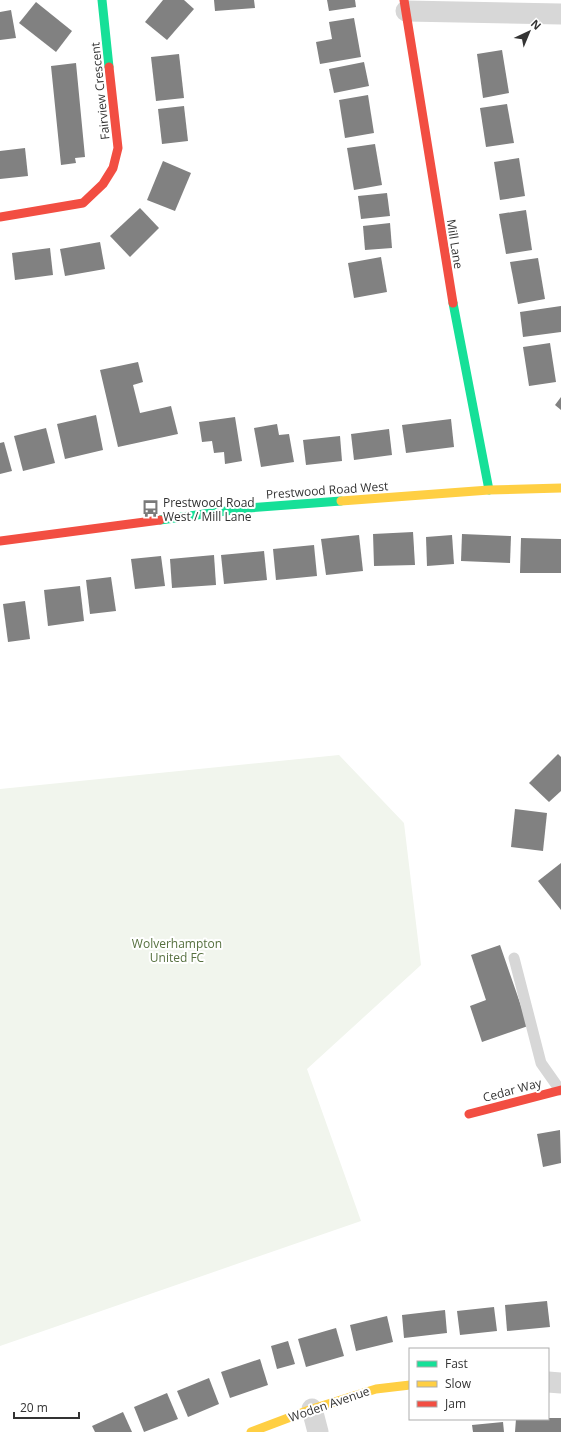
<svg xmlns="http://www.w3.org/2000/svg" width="561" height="1432" viewBox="0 0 561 1432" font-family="'Open Sans',sans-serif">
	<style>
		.green { fill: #f1f5ed }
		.building { fill: #818181 }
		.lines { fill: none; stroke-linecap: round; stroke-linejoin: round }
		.lane { stroke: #d7d7d7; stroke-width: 11 }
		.street { stroke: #d7d7d7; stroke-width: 21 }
		.fast { stroke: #16e098; stroke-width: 9 }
		.slow { stroke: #ffcf43; stroke-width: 9 }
		.jam { stroke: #f24e42; stroke-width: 9 }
		.labels { text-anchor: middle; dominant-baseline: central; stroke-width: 4; stroke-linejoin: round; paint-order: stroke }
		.street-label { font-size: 12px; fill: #333; stroke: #fff }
		.poi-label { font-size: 12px; fill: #333; stroke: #fff; text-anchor: start }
		.park-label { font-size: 12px; fill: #56703f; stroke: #fff }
	</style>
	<rect width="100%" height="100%" fill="#fff"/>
	<polygon class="green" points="339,755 404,823 421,965 307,1069 361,1221 0,1346 0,789"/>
	<g class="building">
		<polygon points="163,0 184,0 194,9 167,40 145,22"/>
		<polygon points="214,0 254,0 255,8 215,11"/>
		<polygon points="327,0 355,0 356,7 329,11"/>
		<polygon points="36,2 72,31 56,52 19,23"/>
		<polygon points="11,10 16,38 0,40 0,12"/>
		<polygon points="354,18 361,57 320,64 316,42 332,39 329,22"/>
		<polygon points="502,50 509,93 483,98 477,54"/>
		<polygon points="179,54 184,98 156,101 151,57"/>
		<polygon points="364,62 369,86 334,93 329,69"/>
		<polygon points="76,63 85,157 75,158 76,163 61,165 51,66"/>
		<polygon points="368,95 374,133 345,138 339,100"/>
		<polygon points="507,104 514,143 486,147 480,108"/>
		<polygon points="184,106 188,141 162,144 158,109"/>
		<polygon points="375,144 382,185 354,190 347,148"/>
		<polygon points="25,148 28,176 0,179 0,151"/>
		<polygon points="519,158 525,196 500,200 494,162"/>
		<polygon points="163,161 191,173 175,211 147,200"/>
		<polygon points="387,193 390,216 361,219 358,196"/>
		<polygon points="140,208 159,228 130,257 110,236"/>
		<polygon points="526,210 532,250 506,254 499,214"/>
		<polygon points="390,223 392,248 365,250 363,226"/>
		<polygon points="100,242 105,269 65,276 60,249"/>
		<polygon points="50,248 53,275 15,280 12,253"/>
		<polygon points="381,257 387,292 354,298 348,263"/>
		<polygon points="538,258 545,299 518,304 510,262"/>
		<polygon points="561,306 561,332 523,337 520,312"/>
		<polygon points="550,343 556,382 529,386 523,347"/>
		<polygon points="138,362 143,382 133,385 140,413 171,406 178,434 118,447 100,370"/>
		<polygon points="561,397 561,410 555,405"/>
		<polygon points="96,415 103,450 65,459 57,424"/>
		<polygon points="235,417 242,461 225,464 224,452 214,453 212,441 202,442 199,422"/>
		<polygon points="451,419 454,447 406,453 402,425"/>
		<polygon points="277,424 279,435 289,434 294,462 261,467 254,428"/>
		<polygon points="46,428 55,463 23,471 14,436"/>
		<polygon points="389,429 392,455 354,460 351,434"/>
		<polygon points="340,436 342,461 306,465 303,440"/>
		<polygon points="4,442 12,471 0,474 0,443"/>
		<polygon points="413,532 415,565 374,566 373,534"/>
		<polygon points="462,534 511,536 510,563 461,561"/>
		<polygon points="359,535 363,571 326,575 321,539"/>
		<polygon points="452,535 454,564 427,566 426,537"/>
		<polygon points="521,538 561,539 561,573 520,573"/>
		<polygon points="314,545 317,576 276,580 273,549"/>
		<polygon points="264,551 267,580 224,584 221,555"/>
		<polygon points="214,555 216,585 172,588 170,559"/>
		<polygon points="161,556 165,586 135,589 131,559"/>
		<polygon points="111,577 116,611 90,614 86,580"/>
		<polygon points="80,586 84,621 48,626 44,590"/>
		<polygon points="25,601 30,639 8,642 3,604"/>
		<polygon points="558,754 561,757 561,791 549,802 529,783"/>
		<polygon points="515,809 547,813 543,851 511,847"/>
		<polygon points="561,863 561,910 538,881"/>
		<polygon points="500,945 528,1026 482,1042 470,1006 486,1000 471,955"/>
		<polygon points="560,1130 561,1163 543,1167 537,1134"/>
		<polygon points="547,1301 550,1327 507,1331 505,1305"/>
		<polygon points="494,1307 497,1331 460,1335 457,1311"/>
		<polygon points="445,1310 447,1333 404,1338 402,1315"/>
		<polygon points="387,1316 393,1342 356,1351 350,1325"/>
		<polygon points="336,1328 344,1356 306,1367 298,1339"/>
		<polygon points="288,1341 295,1364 277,1369 271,1346"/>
		<polygon points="260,1359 268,1385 230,1398 221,1372"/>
		<polygon points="209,1378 219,1404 188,1417 177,1391"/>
		<polygon points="167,1393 178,1419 144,1432 134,1407"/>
		<polygon points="123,1412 132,1432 95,1432 92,1426"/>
		<polygon points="548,1418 561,1418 561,1432 515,1432 516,1419 548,1419"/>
		<polygon points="503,1422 504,1432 473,1432 472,1425"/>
	</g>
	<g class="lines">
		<polyline class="lane" points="514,958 541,1063 560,1090"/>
		<g class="street">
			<polyline points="406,11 561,14"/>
			<polyline points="548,1382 561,1383"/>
			<polyline points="312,1409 318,1432"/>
		</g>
		<g class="fast">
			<polyline points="102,0 109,67"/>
			<polyline points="453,303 489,490"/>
			<polyline points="160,520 248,508 341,501"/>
		</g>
		<g class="slow">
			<polyline points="341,501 489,490 561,488"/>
			<polyline points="251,1432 312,1409 376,1389 410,1385"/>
		</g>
		<g class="jam">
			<polyline points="404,0 453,303"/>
			<polyline points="0,217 83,203 103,184 113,168 118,148 109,67"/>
			<polyline points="0,541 160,520"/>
			<polyline points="469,1114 561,1090"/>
		</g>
	</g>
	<defs>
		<symbol id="bus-bare" viewBox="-9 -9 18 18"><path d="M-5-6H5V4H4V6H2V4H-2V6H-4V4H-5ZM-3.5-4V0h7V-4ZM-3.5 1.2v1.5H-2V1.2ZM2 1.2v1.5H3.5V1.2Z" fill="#7a7a7a" stroke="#fff" stroke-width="2.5" paint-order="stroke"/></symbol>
	</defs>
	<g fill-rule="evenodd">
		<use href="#bus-bare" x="138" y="496" width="25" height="25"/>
	</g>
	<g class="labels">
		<g class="street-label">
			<text transform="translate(100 91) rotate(-96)">Fairview Crescent</text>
			<text transform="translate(455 244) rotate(81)">Mill Lane</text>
			<text transform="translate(327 490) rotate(-4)">Prestwood Road West</text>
			<text transform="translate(512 1090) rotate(-15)">Cedar Way</text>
			<text transform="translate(329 1404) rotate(-19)">Woden Avenue</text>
		</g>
		<g class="poi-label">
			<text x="163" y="502">Prestwood Road<tspan x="163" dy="14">West / Mill Lane</tspan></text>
		</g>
		<g class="park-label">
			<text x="177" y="943">Wolverhampton<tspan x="177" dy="14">United FC</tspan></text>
		</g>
	</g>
	<rect x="409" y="1348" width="140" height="72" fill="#ffffff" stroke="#adadad"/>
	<rect x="417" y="1361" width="20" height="6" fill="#16e098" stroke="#adadad"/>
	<text x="445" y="1368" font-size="12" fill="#333333">Fast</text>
	<rect x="417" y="1381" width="20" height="6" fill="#ffcf43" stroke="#adadad"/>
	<text x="445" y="1388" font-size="12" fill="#333333">Slow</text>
	<rect x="417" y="1401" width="20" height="6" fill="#f24e42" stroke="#adadad"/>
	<text x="445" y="1408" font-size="12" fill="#333333">Jam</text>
	<g transform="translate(529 32) rotate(44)" stroke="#ffffff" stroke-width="3" paint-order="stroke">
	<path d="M0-3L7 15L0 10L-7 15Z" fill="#333333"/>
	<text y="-6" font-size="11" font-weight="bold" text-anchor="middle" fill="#333333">N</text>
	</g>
	<path d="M14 1412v6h65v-6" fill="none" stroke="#333333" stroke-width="2"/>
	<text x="20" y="1412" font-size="12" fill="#333333" stroke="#ffffff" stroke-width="3" paint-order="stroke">20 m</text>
</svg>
